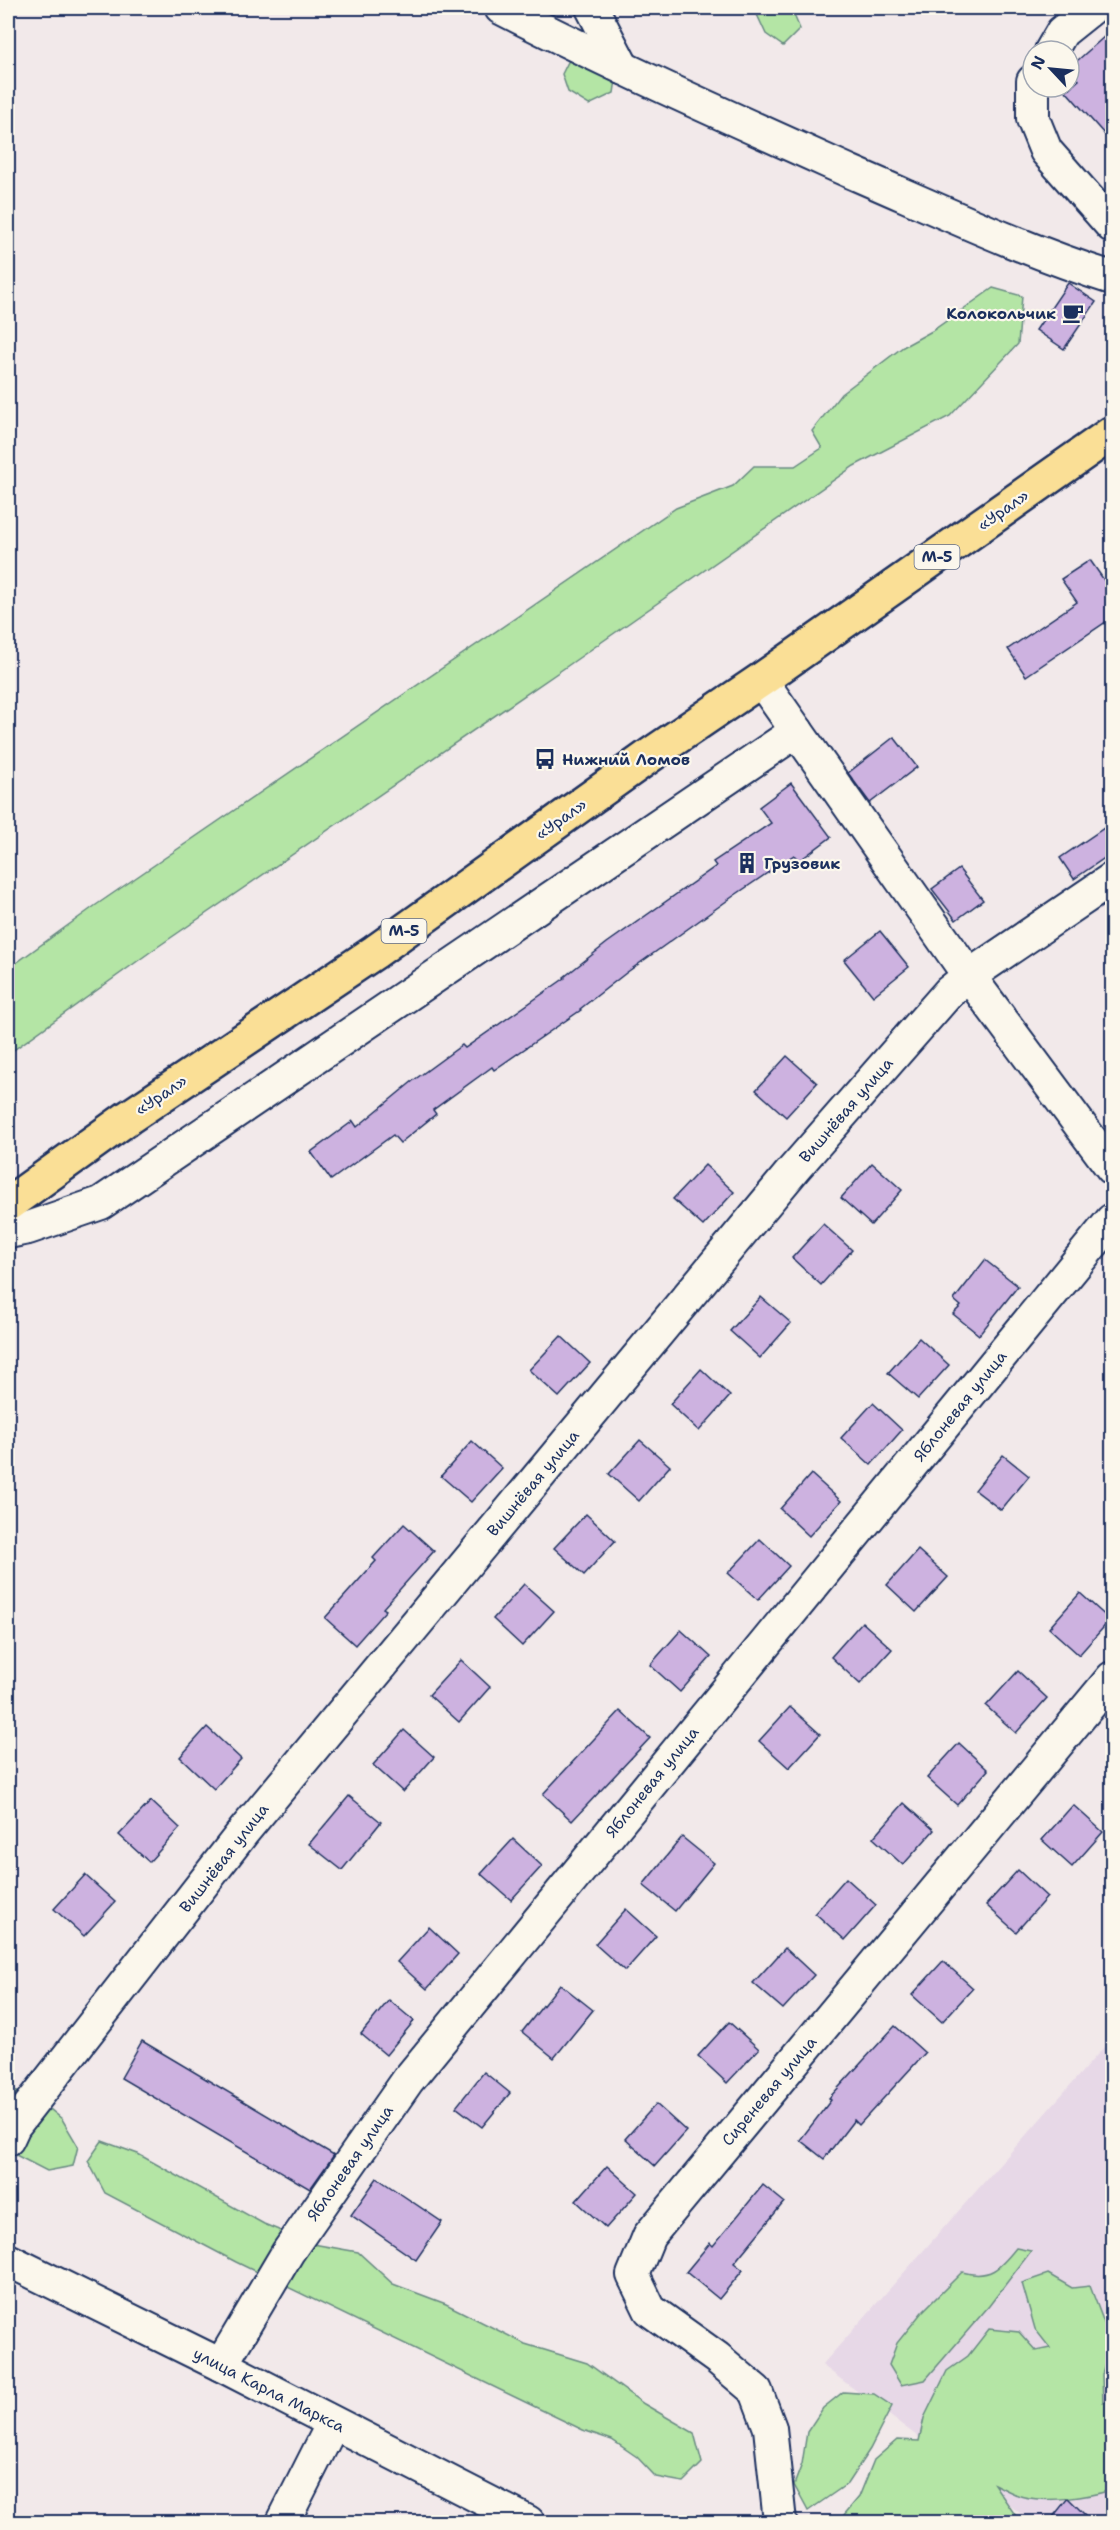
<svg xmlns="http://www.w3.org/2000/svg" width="1120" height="2530" viewBox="0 0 1120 2530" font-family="'Shantell Sans',sans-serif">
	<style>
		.built { fill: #e7d8e7 }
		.green { fill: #b4e5a5; stroke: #688a82; stroke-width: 1.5 }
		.building { fill: #cdb2e0; stroke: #1b2f5e; stroke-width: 1.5 }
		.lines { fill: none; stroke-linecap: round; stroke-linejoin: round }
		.minor-casing { stroke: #1b2f5e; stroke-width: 36 }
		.highway-casing { stroke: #1b2f5e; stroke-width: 38 }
		.minor { stroke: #fbf7ec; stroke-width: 32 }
		.highway { stroke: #fadf96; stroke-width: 33 }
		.labels { text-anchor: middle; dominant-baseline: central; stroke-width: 4.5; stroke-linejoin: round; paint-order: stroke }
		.shield { fill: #fbf7ec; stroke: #5e6b89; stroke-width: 1.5 }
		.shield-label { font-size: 15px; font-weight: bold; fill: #1b2f5e }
		.poi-label { font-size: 16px; font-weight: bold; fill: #1b2f5e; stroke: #fbf7ec; text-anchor: start }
		.street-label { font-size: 16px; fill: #1b2f5e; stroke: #fbf7ec }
	</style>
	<rect width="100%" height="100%" fill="#f2e9ea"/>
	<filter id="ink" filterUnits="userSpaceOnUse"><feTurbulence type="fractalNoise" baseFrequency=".0167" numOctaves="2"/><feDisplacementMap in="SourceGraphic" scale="12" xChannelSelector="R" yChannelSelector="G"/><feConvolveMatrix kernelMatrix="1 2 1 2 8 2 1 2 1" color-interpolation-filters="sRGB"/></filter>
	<g filter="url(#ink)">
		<polygon class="built" points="1112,2038 1112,2522 1032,2522 822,2365"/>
		<g class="green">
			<polygon points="754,8 791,8 800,29 783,46 766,34"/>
			<polygon points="576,56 616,80 614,93 589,105 568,92 562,74 568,62"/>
			<polygon points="993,288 1022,296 1018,344 950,416 854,466 563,669 153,950 8,1054 8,969 96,905 676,508 733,486 754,466 795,466 822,448 812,431 841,394 903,347 932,331"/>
			<polygon points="8,2087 51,2110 62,2119 78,2146 73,2166 47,2171 8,2151"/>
			<polygon points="102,2141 138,2154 264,2224 313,2244 358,2252 393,2284 446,2304 525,2344 587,2363 644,2404 694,2433 702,2463 683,2482 656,2477 637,2457 612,2440 583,2430 236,2262 105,2193 88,2161"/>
			<path d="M1016,2248l15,3 -42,55 -64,74 -24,5 -12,-20 8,-22 25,-31 40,-40c28,8 38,-4 54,-24z"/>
			<path d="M1048,2274l24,14 18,-2 21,55 -9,34 1,27h9v88c-25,7 -62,13 -88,7 -10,-2 -21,-9 -30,-13l26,38h-123l-7,-4 -5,4h-47l21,-25 15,-37 23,-20 22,1 5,-23 23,-47 21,-15 21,-27 30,3 17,19 14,-3 -15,-19 -13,-46z"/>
			<polygon points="843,2392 874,2394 892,2406 870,2449 847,2484 808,2511 794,2485 802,2464 807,2432 823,2408"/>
		</g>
		<g class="building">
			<polygon points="1105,36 1113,45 1113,144 1066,91 1079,80 1069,68"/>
			<polygon points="1068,283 1096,302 1064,349 1036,330"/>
			<polygon points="1090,560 1113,593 1113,617 1026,676 1008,649 1077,602 1061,579"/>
			<polygon points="894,737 917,767 870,803 848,773"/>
			<polygon points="791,783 831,837 799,861 794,855 735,895 626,973 580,1009 581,1010 494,1070 492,1067 433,1110 436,1114 400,1143 393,1135 331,1180 311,1152 353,1121 357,1127 414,1080 462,1045 465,1048 565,978 564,977 607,943 716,866 713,862 771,823 759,807"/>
			<polygon points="1113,822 1113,852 1074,879 1060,858"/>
			<polygon points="959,869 983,900 956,920 932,889"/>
			<polygon points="880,931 909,967 873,996 844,960"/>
			<polygon points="787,1056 817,1083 786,1117 756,1090"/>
			<polygon points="872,1163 902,1190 871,1225 841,1198"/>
			<polygon points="705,1165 734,1192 703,1226 673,1199"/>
			<polygon points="823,1224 852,1250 821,1285 792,1258"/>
			<polygon points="985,1260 1018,1286 979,1335 953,1314 961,1306 954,1300"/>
			<polygon points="761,1297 791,1323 760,1358 730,1331"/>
			<polygon points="561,1336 590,1363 559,1397 529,1370"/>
			<polygon points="919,1338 949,1365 918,1399 888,1373"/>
			<polygon points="701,1369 730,1396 699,1431 670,1404"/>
			<polygon points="873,1403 902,1430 871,1465 841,1438"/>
			<polygon points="640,1440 670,1466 639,1501 609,1474"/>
			<polygon points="472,1441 502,1468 471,1502 441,1476"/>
			<polygon points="1003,1455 1029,1476 1001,1510 975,1490"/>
			<polygon points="811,1474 841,1501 809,1536 780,1509"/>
			<polygon points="586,1514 615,1541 584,1575 554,1548"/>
			<polygon points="404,1524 434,1551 383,1608 386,1610 355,1645 325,1618 376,1561 373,1558"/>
			<polygon points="760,1539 789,1566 758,1600 728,1573"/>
			<polygon points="918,1550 948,1577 916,1612 887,1585"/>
			<polygon points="524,1584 554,1611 522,1646 493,1619"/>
			<polygon points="1080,1593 1110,1620 1079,1655 1049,1628"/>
			<polygon points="862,1622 892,1649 860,1684 831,1657"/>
			<polygon points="681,1630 711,1657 680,1692 650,1665"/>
			<polygon points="461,1660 490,1687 459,1722 429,1695"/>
			<polygon points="1018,1671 1047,1698 1016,1733 986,1706"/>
			<polygon points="790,1707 820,1734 789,1768 759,1741"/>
			<polygon points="620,1711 650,1738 572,1821 543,1794"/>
			<polygon points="207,1727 241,1759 214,1789 180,1757"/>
			<polygon points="404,1730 434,1757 403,1792 373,1765"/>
			<polygon points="959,1743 988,1770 957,1805 927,1778"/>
			<polygon points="349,1796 381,1822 342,1870 309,1844"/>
			<polygon points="151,1801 180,1828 149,1862 119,1835"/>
			<polygon points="904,1803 934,1830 903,1865 873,1838"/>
			<polygon points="1073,1805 1103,1832 1072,1867 1042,1840"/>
			<polygon points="682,1837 714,1863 675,1911 643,1885"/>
			<polygon points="513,1839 542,1866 511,1900 481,1874"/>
			<polygon points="1018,1870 1047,1897 1016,1932 986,1905"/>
			<polygon points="85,1875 115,1902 84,1936 54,1909"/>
			<polygon points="846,1878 876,1905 845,1940 815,1913"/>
			<polygon points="626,1909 656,1936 625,1971 595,1944"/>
			<polygon points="429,1927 458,1954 427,1989 397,1962"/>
			<polygon points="785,1948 814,1975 783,2009 753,1983"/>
			<polygon points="943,1961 973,1988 942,2022 912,1995"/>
			<polygon points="560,1984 593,2010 554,2058 522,2032"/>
			<polygon points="389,2000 414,2021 386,2055 361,2034"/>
			<polygon points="729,2022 759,2049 727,2083 698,2056"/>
			<polygon points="895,2026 925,2053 859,2125 854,2120 824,2159 800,2140 831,2100 829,2098"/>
			<polygon points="142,2041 334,2155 310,2189 121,2078"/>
			<polygon points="484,2072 510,2093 482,2127 456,2107"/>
			<polygon points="656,2104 686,2131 655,2166 625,2139"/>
			<polygon points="607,2166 637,2193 606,2228 576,2201"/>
			<polygon points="377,2178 442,2222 416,2260 351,2215"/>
			<polygon points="763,2185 784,2202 734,2263 743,2270 719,2299 686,2272 710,2243 713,2246"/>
			<polygon points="1068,2498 1093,2523 1048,2523"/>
		</g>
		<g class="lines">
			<defs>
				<g id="minor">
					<path d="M501,8c115,59 232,111 350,164 86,37 172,78 261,106"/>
					<polyline points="592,8 623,68"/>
					<polyline points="1051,51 1062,32 1092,8"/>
					<polyline points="1033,81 1033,119 1046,151 1112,226"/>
					<polyline points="761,680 969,976 1112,1168"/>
					<polyline points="8,1232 28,1228 101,1203 797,731"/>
					<polyline points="8,2139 14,2126 244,1831 794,1169 949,992 969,976 1112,879"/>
					<polyline points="8,2260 221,2365 528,2522"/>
					<polyline points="221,2365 288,2252 408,2080 1112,1220"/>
					<polyline points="283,2522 333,2423"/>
					<polyline points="780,2522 770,2428 756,2391 717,2358 650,2310 633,2275 649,2236 1112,1678"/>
				</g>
				<polyline id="highway" points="8,1204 129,1117 375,952 652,754 761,680 1112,433"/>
			</defs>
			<use href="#minor" class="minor-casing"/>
			<use href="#highway" class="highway-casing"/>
			<use href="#minor" class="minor"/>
			<use href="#highway" class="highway"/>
		</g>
	</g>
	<defs>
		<symbol id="cafe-bare" viewBox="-9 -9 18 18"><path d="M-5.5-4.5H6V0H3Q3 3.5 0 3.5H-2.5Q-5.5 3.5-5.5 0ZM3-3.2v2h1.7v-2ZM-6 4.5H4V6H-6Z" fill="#1b2f5e" stroke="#fbf7ec" stroke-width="2.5" paint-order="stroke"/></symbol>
		<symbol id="bus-bare" viewBox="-9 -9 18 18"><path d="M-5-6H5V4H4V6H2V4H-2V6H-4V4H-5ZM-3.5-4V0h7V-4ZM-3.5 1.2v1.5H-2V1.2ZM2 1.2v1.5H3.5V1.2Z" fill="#1b2f5e" stroke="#fbf7ec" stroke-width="2.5" paint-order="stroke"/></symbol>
		<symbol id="building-bare" viewBox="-9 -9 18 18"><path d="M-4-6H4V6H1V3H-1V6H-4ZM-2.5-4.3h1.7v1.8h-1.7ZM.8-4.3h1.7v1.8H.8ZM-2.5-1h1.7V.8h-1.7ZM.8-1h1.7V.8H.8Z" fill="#1b2f5e" stroke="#fbf7ec" stroke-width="2.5" paint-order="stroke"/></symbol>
	</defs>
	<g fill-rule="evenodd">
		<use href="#cafe-bare" x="1058" y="298" width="30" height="30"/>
		<use href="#bus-bare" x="530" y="744" width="30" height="30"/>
		<use href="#building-bare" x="732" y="848" width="30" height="30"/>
	</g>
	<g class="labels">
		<g class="shield">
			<rect x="914.5" y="545" width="45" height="24" rx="4.5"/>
			<rect x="381.5" y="919" width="45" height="24" rx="4.5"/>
		</g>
		<g class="shield-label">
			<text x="937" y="557">М-5</text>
			<text x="404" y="931">М-5</text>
		</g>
		<g class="poi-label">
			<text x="1056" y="313" text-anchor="end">Колокольчик</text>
			<text x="562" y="759">Нижний Ломов</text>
			<text x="764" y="863">Грузовик</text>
		</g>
		<g class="street-label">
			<text transform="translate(1003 510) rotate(-35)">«Урал»</text>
			<text transform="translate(561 819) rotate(-35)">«Урал»</text>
			<text transform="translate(161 1095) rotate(-34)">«Урал»</text>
			<text transform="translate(846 1110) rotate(-49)">Вишнёвая улица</text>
			<text transform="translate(960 1406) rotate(-51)">Яблоневая улица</text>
			<text transform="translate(533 1483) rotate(-50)">Вишнёвая улица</text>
			<text transform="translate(652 1782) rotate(-51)">Яблоневая улица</text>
			<text transform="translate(224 1858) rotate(-52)">Вишнёвая улица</text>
			<text transform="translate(769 2091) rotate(-50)">Сиреневая улица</text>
			<text transform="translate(350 2163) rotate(-55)">Яблоневая улица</text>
			<text transform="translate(269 2390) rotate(27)">улица Карла Маркса</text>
		</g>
	</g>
	<rect width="1120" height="2530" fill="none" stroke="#fbf7ec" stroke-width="30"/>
	<rect x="15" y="15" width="1090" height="2500" fill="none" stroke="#1b2f5e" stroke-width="2" filter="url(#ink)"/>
	<g transform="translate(1051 69) rotate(296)"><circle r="28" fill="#fbf7ec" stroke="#a1a7b3" stroke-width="1.5"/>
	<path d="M0-4.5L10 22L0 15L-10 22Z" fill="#1b2f5e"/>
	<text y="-9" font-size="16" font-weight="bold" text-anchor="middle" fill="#1b2f5e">N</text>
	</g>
</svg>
